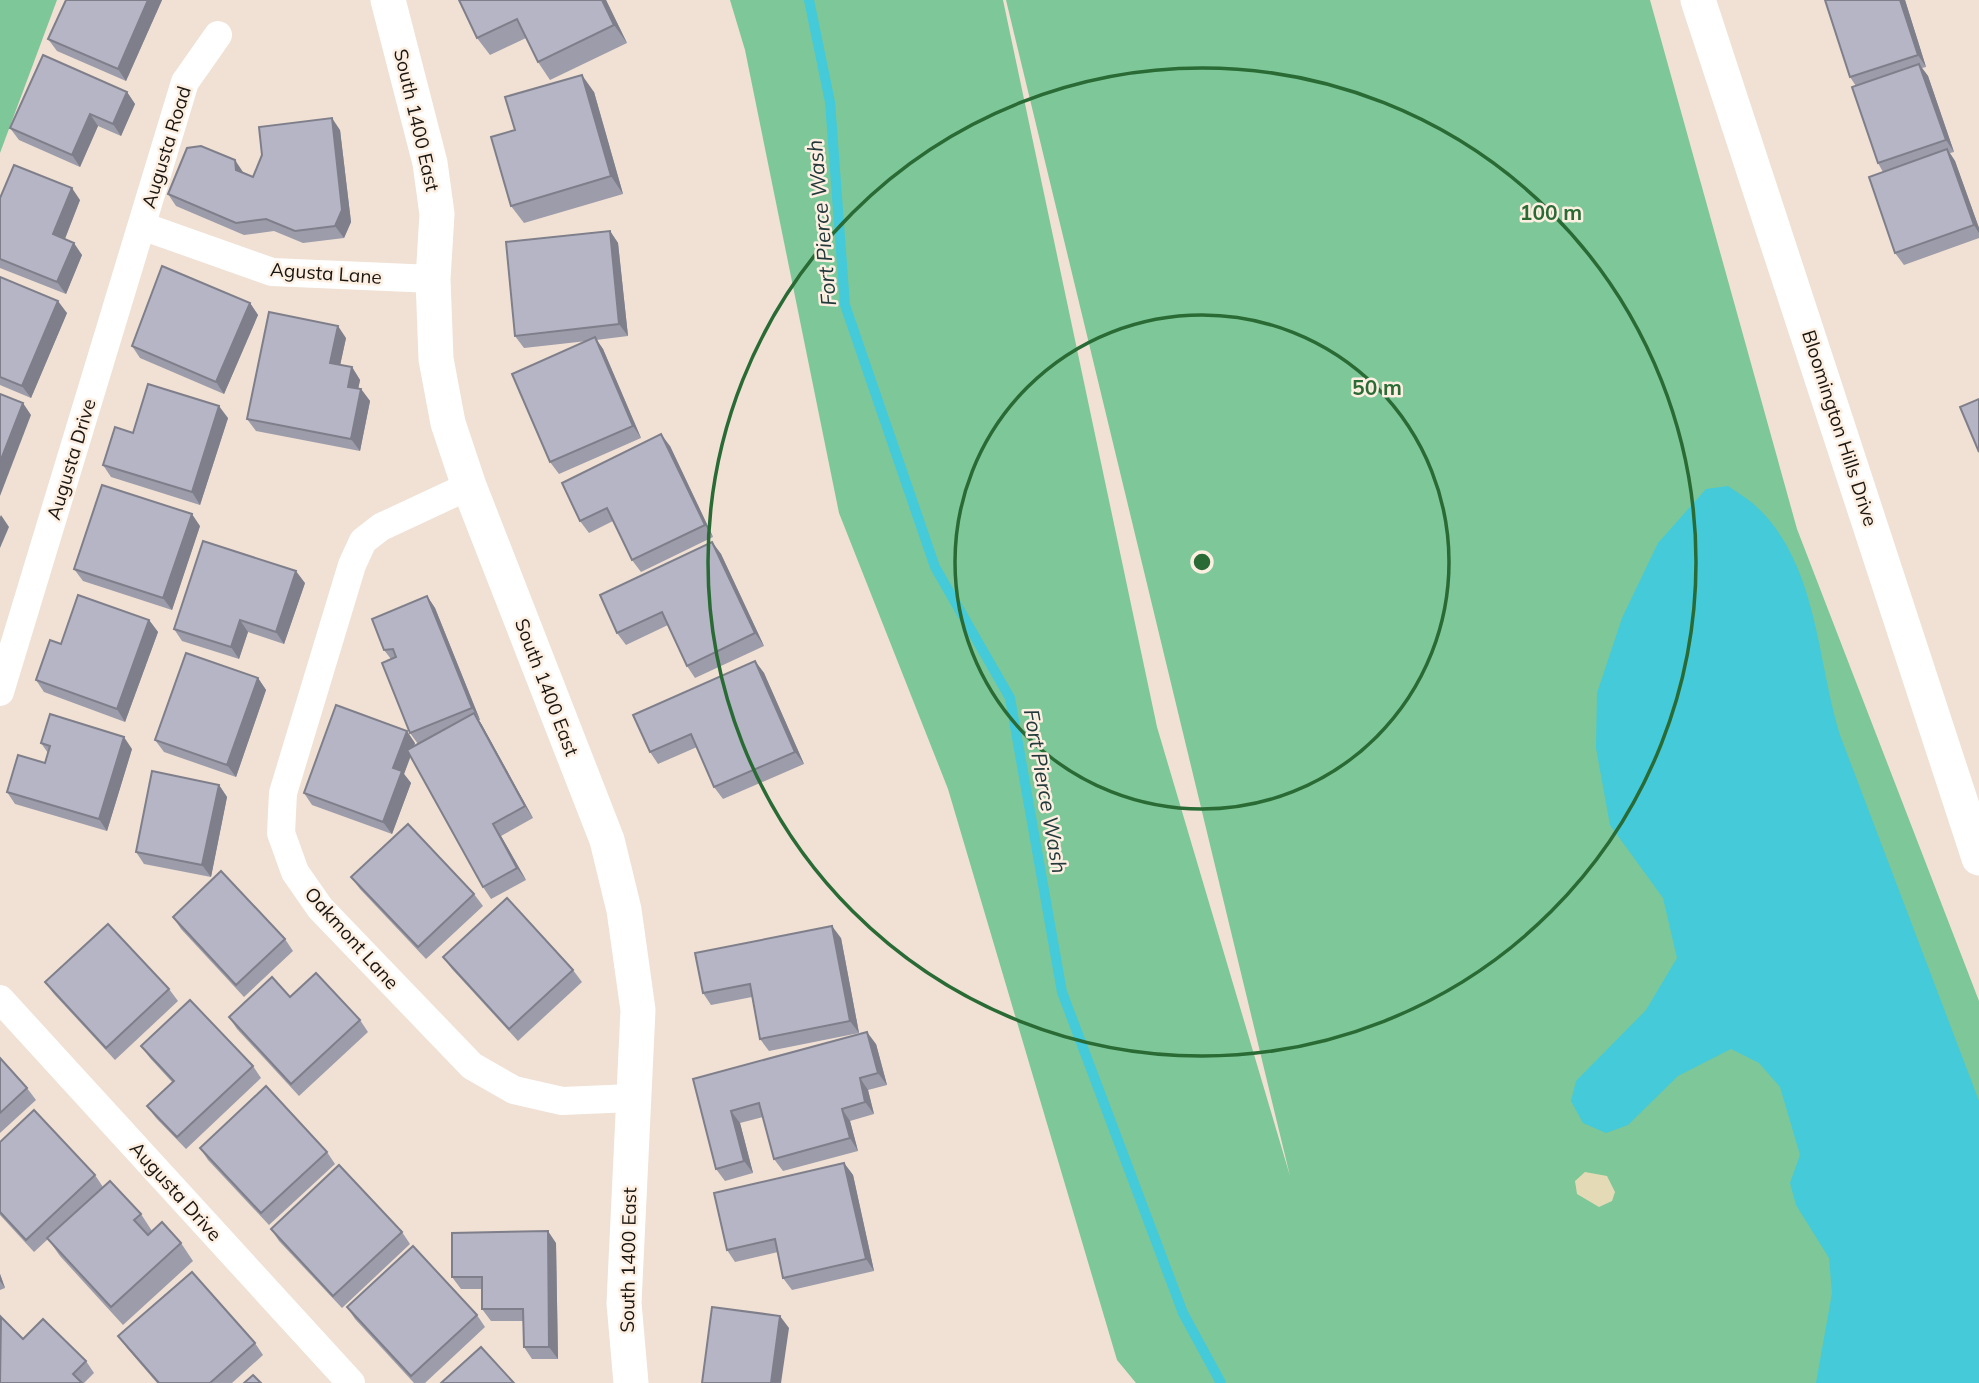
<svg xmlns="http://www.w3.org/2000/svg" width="1979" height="1383" viewBox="0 0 1979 1383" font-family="Mulish,sans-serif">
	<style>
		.green { fill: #7ec798 }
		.sand { fill: #e4dbb6 }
		.water { fill: #44cad9 }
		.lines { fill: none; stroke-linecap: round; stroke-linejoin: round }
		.stream { stroke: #44cad9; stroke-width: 10 }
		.minor { stroke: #fff; stroke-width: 28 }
		.tertiary { stroke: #fff; stroke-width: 35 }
		.wall { fill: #9c9caa }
		.shaded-wall { fill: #7f7f8b }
		.building { fill: #b5b5c6; stroke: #7f7f8b; stroke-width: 2 }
		.ring { fill: none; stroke: #2a6b35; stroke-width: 3.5 }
		.labels { text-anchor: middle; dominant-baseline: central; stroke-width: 5; stroke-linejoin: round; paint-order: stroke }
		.street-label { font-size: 19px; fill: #1a1611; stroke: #fdefe1 }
		.water-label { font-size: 21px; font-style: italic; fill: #22393b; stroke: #fdefe1 }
		.centre { fill: #2a6b35; stroke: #fdefe1; stroke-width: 3.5 }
		.ring-label { font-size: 21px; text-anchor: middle; font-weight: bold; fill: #2a6b35; stroke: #fdefe1; stroke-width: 5; stroke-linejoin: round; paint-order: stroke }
	</style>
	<rect width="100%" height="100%" fill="#f0e1d4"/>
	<g class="green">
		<polygon points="0,0 57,0 0,153"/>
		<polygon points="730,0 1003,0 1157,727 1290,1176 1006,0 1650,0 1797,529 1979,1001 1979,1383 1136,1383 1117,1360 948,789 839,513 745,50"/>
	</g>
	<polygon class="sand" points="1585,1172 1607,1176 1615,1192 1612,1201 1599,1207 1577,1194 1575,1181"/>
	<path class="water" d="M1728,486c10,7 22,14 31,23 59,58 58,152 81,226l139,366v282h-163l16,-90 -3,-35 -33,-53 -6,-22 10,-28 -20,-68 -21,-24 -28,-14 -53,27 -50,49 -22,8 -23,-10 -12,-22 5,-20 70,-71 31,-52 -14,-60 -53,-73 -14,-77 1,-55 25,-75 36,-75 48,-54z"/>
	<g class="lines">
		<polyline class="stream" points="809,0 830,102 845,305 935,567 1010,698 1062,992 1183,1313 1221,1383"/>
		<g class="minor">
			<polyline points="142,226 272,272 433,279"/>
			<polyline points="469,486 381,527 363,541 352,565 283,793 281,833 295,872 320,908 472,1066 514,1090 562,1101 632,1098"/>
			<polyline points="0,692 185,82 218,35"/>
			<polyline points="0,999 351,1383"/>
		</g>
		<g class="tertiary">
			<polyline points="388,0 430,163 437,214 433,279 436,359 448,423 469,486 607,840 624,910 638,1010 624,1303 631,1383"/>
			<polyline points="1698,0 1979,858"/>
		</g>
	</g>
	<g class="wall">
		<polygon points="66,0 162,0 126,81 57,51 48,39"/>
		<polygon points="459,0 606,0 627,43 550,80 538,62 526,38 490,55 477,38"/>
		<polygon points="1825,0 1905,0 1926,67 1922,68 1928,76 1954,152 1950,153 1955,161 1979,228 1979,238 1904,265 1895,253 1883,172 1878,163 1856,86 1850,77"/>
		<polygon points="127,92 135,104 121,136 98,126 80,167 19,140 10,128"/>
		<polygon points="594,92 623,194 524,223 511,206"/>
		<polygon points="340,130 351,222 344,238 303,243 274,231 244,235 176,206 168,194 243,172 253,177"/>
		<polygon points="0,198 80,200 65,239 82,255 66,294 0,268"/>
		<polygon points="610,231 618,243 628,336 596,340 603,349 641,438 559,474 550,462 587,341 524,348 515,336"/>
		<polygon points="0,277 67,313 31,398 0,385"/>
		<polygon points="250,303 258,315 224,394 140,358 132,346"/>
		<polygon points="346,338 340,365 352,367 360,380 358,389 361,389 370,401 360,451 256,431 247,419"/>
		<polygon points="228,418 200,505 111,477 103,465 133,433"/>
		<polygon points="670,446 713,537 641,572 632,560 613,521 589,533 580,521"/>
		<polygon points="200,526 172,610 83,581 74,569"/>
		<polygon points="712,542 721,554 764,646 695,678 687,666 668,625 626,645 617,633"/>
		<polygon points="305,583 284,644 248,632 239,659 182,641 174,629"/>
		<polygon points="427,596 435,608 480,720 479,720 533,818 501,836 526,880 491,899 483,887 411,756 404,774 411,783 392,834 312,805 304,793 415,743 414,746 418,744 410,733 391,659 384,650"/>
		<polygon points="149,620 158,632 125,722 44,692 36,680 61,644"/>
		<polygon points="755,661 764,673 804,764 723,799 714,787 697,747 658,764 650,752"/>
		<polygon points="258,678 266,690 236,777 164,752 155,740"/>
		<polygon points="41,743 132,749 107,831 15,804 7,792 45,763 48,753"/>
		<polygon points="219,785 227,797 211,877 144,864 136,852"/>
		<polygon points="351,877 474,894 483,906 426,959 360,889"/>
		<polygon points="173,917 285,939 293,951 244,997 181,929"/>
		<polygon points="841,938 859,1033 769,1051 760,1039 752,997 711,1005 703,993"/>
		<polygon points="443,957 573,970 582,982 518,1041 452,969"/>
		<polygon points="45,982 169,989 178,1001 115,1060 54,994"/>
		<polygon points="290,997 360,1020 368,1032 299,1096 237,1029 229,1017"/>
		<polygon points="876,1044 887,1085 868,1090 874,1114 850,1121 858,1151 783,1171 774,1159 763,1117 740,1123 753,1173 725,1181 716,1169 693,1079"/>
		<polygon points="141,1046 253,1066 261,1078 186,1149 156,1118 147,1106 172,1082 150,1058"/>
		<polygon points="0,1058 27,1088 36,1100 0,1133"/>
		<polygon points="0,1142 95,1175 103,1187 141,1214 152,1231 181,1243 193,1261 123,1325 60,1256 48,1239 34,1252 0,1215"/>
		<polygon points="200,1148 327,1152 335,1164 269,1225 208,1160"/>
		<polygon points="844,1163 853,1175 874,1271 792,1290 783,1278 778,1252 735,1262 727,1250"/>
		<polygon points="271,1229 402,1232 410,1244 342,1308 279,1241"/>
		<polygon points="556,1243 558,1359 532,1359 524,1347 523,1321 491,1321 482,1309 482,1289 461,1289 452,1277"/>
		<polygon points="0,1274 5,1288 0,1290"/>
		<polygon points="347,1307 477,1315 485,1327 425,1383 414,1383 355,1319"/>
		<polygon points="118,1336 255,1343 263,1355 232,1383 157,1383 127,1348"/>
		<polygon points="23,1339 86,1361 94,1373 84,1383 0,1383"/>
	</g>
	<g class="shaded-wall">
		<polygon points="148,0 162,0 126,81 118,69"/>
		<polygon points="602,0 606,0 627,43 614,25"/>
		<polygon points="1900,0 1905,0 1926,67 1918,55"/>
		<polygon points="1919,64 1928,76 1954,152 1946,140"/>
		<polygon points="582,75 594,92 623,194 611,176"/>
		<polygon points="127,92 135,104 121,136 113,124"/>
		<polygon points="90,114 98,126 80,167 72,155"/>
		<polygon points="332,118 340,130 351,222 344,238 335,226"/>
		<polygon points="1947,149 1955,161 1979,228 1979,233 1974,225"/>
		<polygon points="235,160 243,172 245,182 236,170"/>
		<polygon points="72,188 80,200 62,246 53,234"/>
		<polygon points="610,231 618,243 628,336 619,324"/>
		<polygon points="74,243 82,255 66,294 57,282"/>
		<polygon points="58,301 67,313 31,398 22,386"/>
		<polygon points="250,303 258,315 224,394 216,382"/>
		<polygon points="338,326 346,338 338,375 330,363"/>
		<polygon points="595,337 603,349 641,438 633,426"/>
		<polygon points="352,367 360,380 356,399 348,387"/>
		<polygon points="361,389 370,401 360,451 351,439"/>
		<polygon points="23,403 31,415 0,496 0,462"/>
		<polygon points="219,406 228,418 200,505 192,492"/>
		<polygon points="661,434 670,446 713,537 705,525"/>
		<polygon points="192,514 200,526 172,610 163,598"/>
		<polygon points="1,515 9,527 0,548 0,517"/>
		<polygon points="712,542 721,554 764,646 755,633"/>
		<polygon points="296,571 305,583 284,644 276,632"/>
		<polygon points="427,596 435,608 480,720 472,708"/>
		<polygon points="149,620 158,632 125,722 117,709"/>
		<polygon points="240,620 248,632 239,659 231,647"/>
		<polygon points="755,661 764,673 804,764 795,752"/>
		<polygon points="258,678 266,690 236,777 227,765"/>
		<polygon points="474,713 482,725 533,818 525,806"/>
		<polygon points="407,731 415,743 404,774 411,783 392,834 383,822 393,768"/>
		<polygon points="124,737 132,749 107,831 99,819"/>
		<polygon points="219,785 227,797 211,877 202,865"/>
		<polygon points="493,824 501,836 526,880 517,868"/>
		<polygon points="832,926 841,938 859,1033 850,1021"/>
		<polygon points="867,1032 876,1044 887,1085 878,1073"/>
		<polygon points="860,1078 868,1090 874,1114 865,1102"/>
		<polygon points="842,1109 850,1121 858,1151 850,1138"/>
		<polygon points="731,1111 740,1123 753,1173 744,1161"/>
		<polygon points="844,1163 853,1175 874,1271 866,1259"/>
		<polygon points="548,1231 556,1243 558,1359 549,1347"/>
		<polygon points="0,1274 5,1288 0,1281"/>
		<polygon points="780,1316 789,1328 781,1383 771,1383"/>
	</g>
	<g class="building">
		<polygon points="66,0 148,0 118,69 48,39"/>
		<polygon points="459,0 602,0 614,25 538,62 517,19 477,38"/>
		<polygon points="1825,0 1900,0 1918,55 1850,77"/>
		<polygon points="43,55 127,92 113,124 90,114 72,155 10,128"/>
		<polygon points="1919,64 1946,140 1878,163 1852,87"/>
		<polygon points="582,75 611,176 511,206 491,137 515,130 505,97"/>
		<polygon points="332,118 342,210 335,226 295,231 266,219 236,223 168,194 187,148 201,146 235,160 236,170 253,177 262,155 259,127"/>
		<polygon points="1947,149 1974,225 1895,253 1869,177"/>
		<polygon points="14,165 72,188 53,234 74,243 57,282 0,259 0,198"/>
		<polygon points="610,231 619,324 515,336 506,242"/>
		<polygon points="162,266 250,303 216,382 132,346"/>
		<polygon points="0,277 58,301 22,386 0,377"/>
		<polygon points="269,312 338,326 330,363 352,367 348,387 361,389 351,439 247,419"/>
		<polygon points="595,337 633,426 550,462 512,374"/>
		<polygon points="148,384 219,406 192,492 103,465 115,427 133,433"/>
		<polygon points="0,394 23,403 0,462"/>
		<polygon points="1979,399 1979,452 1960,407"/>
		<polygon points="661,434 705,525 632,560 607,508 580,521 562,483"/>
		<polygon points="102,485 192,514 163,598 74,569"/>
		<polygon points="203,541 296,571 276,632 240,620 231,647 174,629"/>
		<polygon points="712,542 755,633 687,666 662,612 617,633 600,595"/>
		<polygon points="78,595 149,620 117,709 36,680 50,640 61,644"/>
		<polygon points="427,596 472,708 410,733 382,663 396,657 393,649 384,650 372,619"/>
		<polygon points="186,653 258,678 227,765 155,740"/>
		<polygon points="755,661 795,752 714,787 691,734 650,752 633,715"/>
		<polygon points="336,705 407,731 393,768 402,771 383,822 304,793"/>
		<polygon points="474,713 525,806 493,824 517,868 483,887 407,750"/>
		<polygon points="50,714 124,737 99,819 7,792 18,755 45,763 50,746 41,743"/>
		<polygon points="152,771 219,785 202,865 136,852"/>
		<polygon points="408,824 474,894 418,947 351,877"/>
		<polygon points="221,871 285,939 236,985 173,917"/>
		<polygon points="507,898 573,970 509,1029 443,957"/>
		<polygon points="108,924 169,989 106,1048 45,982"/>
		<polygon points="832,926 850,1021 760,1039 750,984 703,993 695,953"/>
		<polygon points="316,973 360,1020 291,1084 229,1017 272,977 290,997"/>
		<polygon points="190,1000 253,1066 177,1137 147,1106 174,1081 141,1046"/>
		<polygon points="867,1032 878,1073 860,1078 865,1102 842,1109 850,1138 774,1159 759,1103 731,1111 744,1161 716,1169 693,1079"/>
		<polygon points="0,1058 27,1088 0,1113"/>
		<polygon points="266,1086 327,1152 261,1213 200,1148"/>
		<polygon points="34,1110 95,1175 26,1240 0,1212 0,1142"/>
		<polygon points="844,1163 866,1259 783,1278 775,1239 727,1250 714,1193"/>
		<polygon points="339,1165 402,1232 333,1296 271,1229"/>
		<polygon points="110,1181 141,1214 134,1220 148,1235 162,1222 181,1243 111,1307 47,1238"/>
		<polygon points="548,1231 549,1347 524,1347 523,1309 482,1309 482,1277 452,1277 452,1233"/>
		<polygon points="413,1246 477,1315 411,1376 347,1307"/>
		<polygon points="192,1272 255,1343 210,1383 159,1383 118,1336"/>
		<polygon points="712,1307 780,1316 771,1383 702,1383"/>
		<polygon points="1,1317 23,1339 43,1319 86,1361 73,1374 82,1383 0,1383"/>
		<polygon points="481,1347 514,1383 441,1383"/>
		<polygon points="253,1375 261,1383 244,1383"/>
	</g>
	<g class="ring">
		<circle cx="1202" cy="562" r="247"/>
		<circle cx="1202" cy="562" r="494"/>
	</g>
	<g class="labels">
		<g class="street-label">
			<text transform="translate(417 120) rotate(77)">South 1400 East</text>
			<text transform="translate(166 147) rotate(-73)">Augusta Road</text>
			<text transform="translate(326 273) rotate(4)">Agusta Lane</text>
			<text transform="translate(1840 428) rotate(72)">Bloomington Hills Drive</text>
			<text transform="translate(71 459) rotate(-73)">Augusta Drive</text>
			<text transform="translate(547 687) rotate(69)">South 1400 East</text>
			<text transform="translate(352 938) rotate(48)">Oakmont Lane</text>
			<text transform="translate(176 1191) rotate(48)">Augusta Drive</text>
			<text transform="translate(628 1260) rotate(-89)">South 1400 East</text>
		</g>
		<g class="water-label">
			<text transform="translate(821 223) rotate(-95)">Fort Pierce Wash</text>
			<text transform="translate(1046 791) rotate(80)">Fort Pierce Wash</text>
		</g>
	</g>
	<circle cx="1202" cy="562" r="10" class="centre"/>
	<g class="ring-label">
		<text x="1551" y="220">100 m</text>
		<text x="1377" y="395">50 m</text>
	</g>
</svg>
